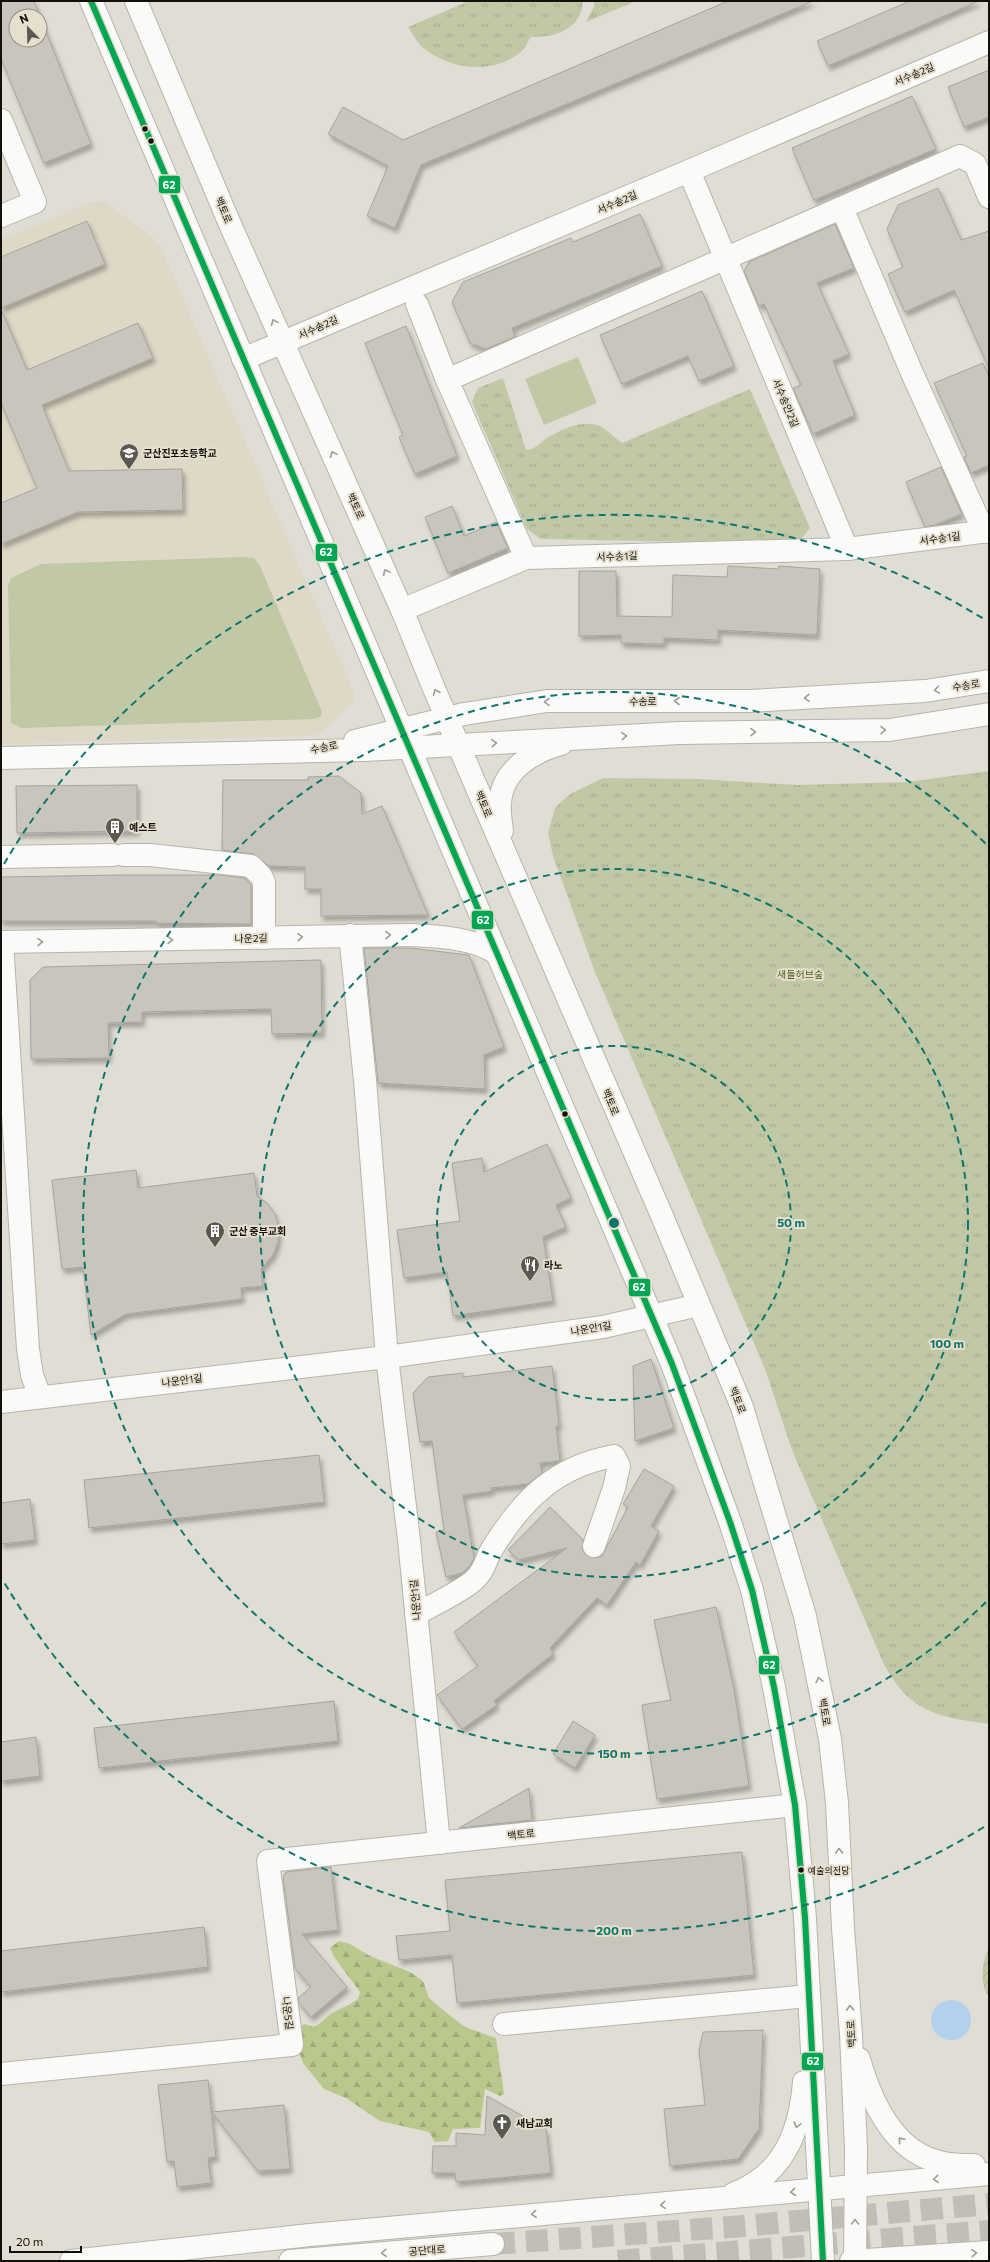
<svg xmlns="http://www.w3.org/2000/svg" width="990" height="2262" viewBox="0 0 990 2262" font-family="Commissioner,'Noto Sans KR',sans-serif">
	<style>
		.built { fill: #ded8c6 }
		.grass { fill: url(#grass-tufts) }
		.forest { fill: url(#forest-firs) }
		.garden { fill: url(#garden-furrows) }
		.pitch { fill: #c0c8a5 }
		.water { fill: #b3d0ec }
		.building { fill: #c8c5bd; stroke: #a7a49d; filter: url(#shadow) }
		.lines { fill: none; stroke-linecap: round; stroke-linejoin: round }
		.minor-tunnel { stroke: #c1beb6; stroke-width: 22; stroke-dasharray: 22 11; stroke-linecap: butt }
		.minor-casing { stroke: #b7b4ad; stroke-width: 24 }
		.minor { stroke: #fafaf9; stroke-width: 22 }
		.bus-1-casing { stroke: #e6dfce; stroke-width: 9 }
		.bus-1 { stroke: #00a651; stroke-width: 6 }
		.oneway { stroke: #9d9c99 }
		.ring { fill: none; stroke: #0f766e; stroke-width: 2; stroke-dasharray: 7 5 }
		.bus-dot { fill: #12100a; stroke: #e6dfce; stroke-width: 1.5 }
		.labels { text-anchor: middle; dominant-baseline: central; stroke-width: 4; stroke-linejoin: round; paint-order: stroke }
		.bus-label { font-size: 9px; fill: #12100a; stroke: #e6dfce; text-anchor: start }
		.street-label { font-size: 10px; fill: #12100a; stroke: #e6dfce }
		.poi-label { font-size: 10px; font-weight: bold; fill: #12100a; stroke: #e6dfce; text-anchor: start }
		.park-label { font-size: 10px; fill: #4c5d17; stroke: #e6dfce }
		.centre { fill: #0f766e; stroke: #e6dfce; stroke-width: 2 }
		.ring-label { font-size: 12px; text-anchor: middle; font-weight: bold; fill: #0f766e; stroke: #e6dfce; stroke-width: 4; stroke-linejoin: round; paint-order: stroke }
		.line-badge { stroke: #e6dfce; stroke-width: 1.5 }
		.badge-label { font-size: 11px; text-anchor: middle; font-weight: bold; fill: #fff }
	</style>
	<defs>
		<pattern id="grass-tufts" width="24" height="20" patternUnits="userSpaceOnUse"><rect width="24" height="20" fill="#c0c8a5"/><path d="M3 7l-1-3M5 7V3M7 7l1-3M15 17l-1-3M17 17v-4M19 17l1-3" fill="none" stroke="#a4ab8d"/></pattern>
		<pattern id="forest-firs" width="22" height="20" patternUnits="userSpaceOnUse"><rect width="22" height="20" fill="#bac78d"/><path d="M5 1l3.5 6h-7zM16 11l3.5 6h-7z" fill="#9faa78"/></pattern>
		<pattern id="garden-furrows" width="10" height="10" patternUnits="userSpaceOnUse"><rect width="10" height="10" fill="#c0c8a5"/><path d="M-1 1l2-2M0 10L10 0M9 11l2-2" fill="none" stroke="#a4ab8d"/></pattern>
		<filter id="shadow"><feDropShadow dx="2.5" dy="4.5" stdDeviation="2" flood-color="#0004"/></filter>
	</defs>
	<rect width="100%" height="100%" fill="#e0ddd4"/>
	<polygon class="built" points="98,201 106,203 152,237 161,247 354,692 355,697 353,702 320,734 310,736 1,744 1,240 90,203"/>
	<g class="grass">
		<path d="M469,1h114c-1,28 -29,37 -52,36 -3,4 -5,10 -8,13 -28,26 -73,20 -101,-3 -5,-5 -10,-14 -14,-20z"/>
		<polygon points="594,1 636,1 586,22 594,7"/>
		<path d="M503,378l23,72c11,-1 13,-7 21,-12 15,-9 35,-19 53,-12 6,3 16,13 22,17l128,-54 60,139 -13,16 -256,-5 -14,-10 -55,-127 6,-14z"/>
		<path d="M989,771v953c-53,-7 -82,-13 -107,-64l-90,-210 -27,-81 -170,-397 -42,-116 -5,-23 7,-25 8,-8 9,-7 31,-15 95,1 99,6 110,-3z"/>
	</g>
	<path class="forest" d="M339,1941l11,3 20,12 40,16 13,9 6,17 19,16 17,13 31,11 8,56 -4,2 -15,-7 -5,39 -27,1 -5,12 -13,1 -6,-10 -49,-11 -34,-23 -22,-9 -21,-26 -4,-11 -1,-23 6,-5 10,3c8,-4 12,-10 18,-14 9,-5 18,-8 26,-14l2,-7 -26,-35 -4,-9z"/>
	<path class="garden" d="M989,1947v51c-10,-15 -7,-36 0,-51z"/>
	<g class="pitch">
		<polygon points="578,357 597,403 544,425 525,379"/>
		<polygon points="244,557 254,558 260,566 319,705 322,712 320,717 314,719 21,728 11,723 8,585 11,578 41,564"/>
	</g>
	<circle class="water" cx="951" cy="2020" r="20"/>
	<g class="building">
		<polygon points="1,1 34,1 40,16 16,16 16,40 40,40 40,17 91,144 44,163 1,59"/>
		<polygon points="728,1 813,1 421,165 395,228 367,216 388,166 328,134 343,107 403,140"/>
		<polygon points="910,1 979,1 828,66 817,41"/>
		<polygon points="989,70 989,117 964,127 948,87"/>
		<polygon points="912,96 936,149 814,200 792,148"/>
		<polygon points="938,188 961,240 989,231 989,368 954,290 905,312 888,274 903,267 887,229 898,205"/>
		<polygon points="640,214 662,266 512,328 515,337 486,349 470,343 452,302 463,282 571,238 573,242"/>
		<polygon points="87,221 105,264 1,308 1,257"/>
		<polygon points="835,224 854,268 817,283 849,354 833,361 855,415 813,434 793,388 801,385 764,304 759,306 744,271 749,262"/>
		<polygon points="702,291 734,366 699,381 688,356 622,384 600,335"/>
		<polygon points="1,309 27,370 138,323 153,358 42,405 69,471 182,469 183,510 78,512 1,544 1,503 37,488 1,403"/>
		<polygon points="406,326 457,456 415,474 399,437 403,435 365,343"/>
		<polygon points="983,363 989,377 989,465 971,473 964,457 967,456 934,383"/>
		<polygon points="941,467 962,514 935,525 925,527 906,482"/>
		<polygon points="452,506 464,536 496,522 508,548 448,573 425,517"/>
		<polygon points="728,566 778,569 779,566 820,569 817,635 718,630 718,640 664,638 664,644 621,643 621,635 579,636 579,571 616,571 617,616 672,617 673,575 727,577"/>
		<polygon points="339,776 361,793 362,814 382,806 428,915 321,916 321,889 305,889 305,867 269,866 253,854 222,850 223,780 308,780 308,777"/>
		<polygon points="137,785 137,831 17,833 16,786"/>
		<polygon points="120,875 222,875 245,878 251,885 251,924 156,923 156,921 1,921 1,877"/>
		<polygon points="364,948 410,948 469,955 504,1047 484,1055 485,1089 378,1083"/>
		<polygon points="321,960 322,1033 272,1034 271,1009 142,1012 142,1022 108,1023 109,1058 31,1059 30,980 43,967"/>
		<polygon points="547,1144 571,1198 556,1205 566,1227 543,1237 553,1301 453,1316 447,1272 404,1278 397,1230 460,1221 452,1163 482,1158 484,1172"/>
		<polygon points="136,1170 138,1188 254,1173 257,1196 267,1203 275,1214 279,1228 278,1242 273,1255 261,1269 263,1286 241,1288 242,1299 126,1314 91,1335 83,1267 62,1269 52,1180"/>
		<polygon points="651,1359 674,1428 635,1441 633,1366"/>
		<polygon points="552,1366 559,1426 556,1426 560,1461 540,1463 542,1473 528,1484 491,1488 492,1491 463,1495 474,1558 469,1567 462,1573 446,1577 436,1532 444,1530 432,1441 420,1442 413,1393 428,1377 463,1373 463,1377"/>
		<polygon points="319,1455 324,1502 89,1528 84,1480"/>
		<polygon points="644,1469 674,1486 651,1526 659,1531 640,1565 636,1562 607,1605 597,1598 550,1648 553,1654 494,1701 497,1705 462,1729 437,1695 478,1666 454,1632 567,1548 519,1560 508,1550 550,1507 583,1540 582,1548 585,1554 596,1558 602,1556 628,1507 623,1504"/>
		<polygon points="30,1499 35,1540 1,1544 1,1503"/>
		<polygon points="716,1607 734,1689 749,1786 657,1799 642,1705 671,1700 654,1620"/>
		<polygon points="334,1701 338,1741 99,1768 94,1728"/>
		<polygon points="573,1721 595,1735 575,1768 553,1754"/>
		<polygon points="36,1737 40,1776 1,1781 1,1742"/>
		<polygon points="529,1788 532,1820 459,1828"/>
		<polygon points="742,1852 754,1975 457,2003 452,1955 399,1960 396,1936 450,1931 445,1880"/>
		<polygon points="331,1867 338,1930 302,1934 347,1987 311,2017 299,2003 298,1998 311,1987 295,1968 283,1877 286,1872"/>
		<polygon points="204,1927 208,1967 1,1992 1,1951"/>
		<polygon points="763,2030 759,2129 738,2159 670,2166 664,2109 705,2105 699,2050 703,2032"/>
		<polygon points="208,2080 216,2157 208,2158 211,2183 177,2187 174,2161 167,2162 158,2085"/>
		<polygon points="487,2096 546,2129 551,2173 456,2182 455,2173 432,2173 433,2146 456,2146 456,2133 485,2135"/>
		<polygon points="284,2105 290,2169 258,2171 212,2112"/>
	</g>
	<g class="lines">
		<g class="minor-tunnel">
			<polyline points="493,2244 731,2227 989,2204"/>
			<polyline points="618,2261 989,2231"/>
		</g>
		<defs>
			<g id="minor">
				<polyline points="91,1 672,1364 730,1522 752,1590 774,1687 795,1805 805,1918 823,2261"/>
				<polyline points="136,1 229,222 402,610 435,691 662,1216 742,1407 805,1616 830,1739 837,1803 843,1928 851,2034 856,2149 855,2261"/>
				<polyline points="1,120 35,202 1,216"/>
				<polyline points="689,171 847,549"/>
				<polyline points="842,208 912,373 984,532"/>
				<polyline points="417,304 447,380 526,558 847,549 989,531"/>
				<polyline points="243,359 689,171 989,42"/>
				<polyline points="447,380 960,156 975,164 989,197"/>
				<polyline points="402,610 526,558"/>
				<polyline points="355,741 464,714 547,701 750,701 925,691 989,681"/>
				<polyline points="1,758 364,750 680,733 890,730 989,714"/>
				<path d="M502,831c-1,-9 -3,-19 -2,-28 2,-33 32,-51 61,-59"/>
				<polyline points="124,855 150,855 251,866 261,876 264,882 264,938"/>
				<polyline points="1,857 113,855"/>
				<polyline points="350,935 365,1080 387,1357 409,1540 439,1843"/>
				<path d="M1,942l409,-7c26,1 67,3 88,20"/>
				<polyline points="2,942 28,1349 32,1375 40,1397"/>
				<polyline points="1,1402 387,1357 603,1327 699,1305"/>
				<path d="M416,1614c13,-7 52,-26 60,-36 9,-8 10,-20 16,-29 30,-49 64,-83 122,-93l5,10 -5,22 -20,58"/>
				<polyline points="504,2024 809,1996"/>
				<path d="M859,2059c12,42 34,93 81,103 11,3 23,3 34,3"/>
				<polyline points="1,2074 292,2045 268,1861 795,1805"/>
				<path d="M733,2194c51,-19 67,-63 71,-112"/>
				<polyline points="71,2261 310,2235 989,2174"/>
				<polyline points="290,2261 493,2244"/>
				<polyline points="851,2261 989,2252"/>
			</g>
		</defs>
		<use href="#minor" class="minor-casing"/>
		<use href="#minor" class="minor"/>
		<defs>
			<polyline id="bus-1" points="91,1 672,1364 730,1522 752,1590 774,1687 795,1805 805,1918 823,2261"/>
		</defs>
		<use href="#bus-1" class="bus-1-casing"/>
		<use href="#bus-1" class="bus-1"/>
	</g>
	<defs><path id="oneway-chevron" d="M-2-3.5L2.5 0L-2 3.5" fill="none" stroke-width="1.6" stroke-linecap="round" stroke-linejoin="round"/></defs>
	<g class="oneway">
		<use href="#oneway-chevron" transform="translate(274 322) rotate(-114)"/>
		<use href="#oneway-chevron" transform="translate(333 454) rotate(-114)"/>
		<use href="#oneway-chevron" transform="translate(386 572) rotate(-114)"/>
		<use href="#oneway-chevron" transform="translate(937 690) rotate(171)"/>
		<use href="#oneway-chevron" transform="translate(436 692) rotate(-113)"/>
		<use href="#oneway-chevron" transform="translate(807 698) rotate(177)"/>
		<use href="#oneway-chevron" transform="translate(677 701) rotate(180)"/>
		<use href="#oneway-chevron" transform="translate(547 702) rotate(177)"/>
		<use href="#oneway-chevron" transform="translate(883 730) rotate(-1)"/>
		<use href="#oneway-chevron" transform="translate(753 732) rotate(-1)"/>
		<use href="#oneway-chevron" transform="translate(624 736) rotate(-3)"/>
		<use href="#oneway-chevron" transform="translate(494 743) rotate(-4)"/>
		<use href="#oneway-chevron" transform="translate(388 935) rotate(-1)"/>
		<use href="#oneway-chevron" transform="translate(300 937) rotate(-1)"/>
		<use href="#oneway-chevron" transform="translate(170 940) rotate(-1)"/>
		<use href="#oneway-chevron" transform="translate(40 942) rotate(-1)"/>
		<use href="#oneway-chevron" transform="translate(819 1680) rotate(-103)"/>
		<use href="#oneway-chevron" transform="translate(839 1851) rotate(-92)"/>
		<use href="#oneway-chevron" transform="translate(850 2008) rotate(-94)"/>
		<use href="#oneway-chevron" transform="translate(797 2125) rotate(105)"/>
		<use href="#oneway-chevron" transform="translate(901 2140) rotate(-131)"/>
		<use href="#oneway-chevron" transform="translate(936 2179) rotate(175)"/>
		<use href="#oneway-chevron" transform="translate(793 2192) rotate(174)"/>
		<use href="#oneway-chevron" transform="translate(663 2205) rotate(176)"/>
		<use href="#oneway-chevron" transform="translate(534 2214) rotate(175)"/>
		<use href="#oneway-chevron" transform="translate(855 2222) rotate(-90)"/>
		<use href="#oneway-chevron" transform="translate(384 2253) rotate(175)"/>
		<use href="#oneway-chevron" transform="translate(974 2253) rotate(-4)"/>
	</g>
	<g class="ring">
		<circle cx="614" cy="1223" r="177"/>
		<circle cx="614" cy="1223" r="354"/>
		<path d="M986 1602A531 531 0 1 1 986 844"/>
		<path d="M984 1827A708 708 0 0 1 4 1582M4 864A708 708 0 0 1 984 619"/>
	</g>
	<defs>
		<symbol id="school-pin" viewBox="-11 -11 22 30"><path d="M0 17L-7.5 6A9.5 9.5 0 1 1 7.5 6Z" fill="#5a5851" stroke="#e6dfce"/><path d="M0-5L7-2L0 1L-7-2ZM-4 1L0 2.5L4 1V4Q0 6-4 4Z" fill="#fff"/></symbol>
		<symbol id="building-pin" viewBox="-11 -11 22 30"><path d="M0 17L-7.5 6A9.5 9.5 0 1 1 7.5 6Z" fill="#5a5851" stroke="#e6dfce"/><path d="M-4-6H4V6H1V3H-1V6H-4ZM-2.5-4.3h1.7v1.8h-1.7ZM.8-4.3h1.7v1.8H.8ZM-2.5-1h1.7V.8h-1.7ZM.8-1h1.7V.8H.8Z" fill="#fff"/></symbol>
		<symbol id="restaurant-pin" viewBox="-11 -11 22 30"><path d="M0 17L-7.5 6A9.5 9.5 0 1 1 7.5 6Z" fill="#5a5851" stroke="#e6dfce"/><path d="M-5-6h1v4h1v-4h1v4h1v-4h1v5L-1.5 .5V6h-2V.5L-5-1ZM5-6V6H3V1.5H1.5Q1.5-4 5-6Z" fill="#fff"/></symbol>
		<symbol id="church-pin" viewBox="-11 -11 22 30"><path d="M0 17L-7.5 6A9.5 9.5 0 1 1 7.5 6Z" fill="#5a5851" stroke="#e6dfce"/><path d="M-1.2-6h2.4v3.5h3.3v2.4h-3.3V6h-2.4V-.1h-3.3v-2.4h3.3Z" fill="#fff"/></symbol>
	</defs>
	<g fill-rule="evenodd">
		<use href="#school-pin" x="118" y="442" width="22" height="30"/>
		<use href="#building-pin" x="104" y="816" width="22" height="30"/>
		<use href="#building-pin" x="204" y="1220" width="22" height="30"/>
		<use href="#restaurant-pin" x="519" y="1254" width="22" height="30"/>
		<use href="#church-pin" x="491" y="2112" width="22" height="30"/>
	</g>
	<g class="bus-dot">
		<circle cx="145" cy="129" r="3.5"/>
		<circle cx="151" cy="141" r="3.5"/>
		<circle cx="565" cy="1114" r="3.5"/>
		<circle cx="801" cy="1870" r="3.5"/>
	</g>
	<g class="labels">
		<g class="bus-label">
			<text x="808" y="1870">예술의전당</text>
		</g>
		<g class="street-label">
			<text transform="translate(914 74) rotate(-23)">서수송2길</text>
			<text transform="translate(617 202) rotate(-23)">서수송2길</text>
			<text transform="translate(224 210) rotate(67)">백토로</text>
			<text transform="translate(318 327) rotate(-24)">서수송2길</text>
			<text transform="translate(786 403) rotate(67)">서수송안2길</text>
			<text transform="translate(356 506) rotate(66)">백토로</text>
			<text transform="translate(940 538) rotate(-7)">서수송1길</text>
			<text transform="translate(617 556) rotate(-2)">서수송1길</text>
			<text transform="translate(966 685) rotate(-9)">수송로</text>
			<text x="643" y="701">수송로</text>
			<text transform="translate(324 747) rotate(-11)">수송로</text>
			<text transform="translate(484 804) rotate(67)">백토로</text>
			<text transform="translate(251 938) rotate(-1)">나운2길</text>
			<text transform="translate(611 1102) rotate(67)">백토로</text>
			<text transform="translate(591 1328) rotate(-9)">나운안1길</text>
			<text transform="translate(182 1380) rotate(-7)">나운안1길</text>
			<text transform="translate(738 1400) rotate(69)">백토로</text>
			<text transform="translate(415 1600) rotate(-95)">나운안1길</text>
			<text transform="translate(825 1712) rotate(80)">백토로</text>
			<text transform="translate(521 1834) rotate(-6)">백토로</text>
			<text transform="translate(288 2013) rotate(83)">나운5길</text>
			<text transform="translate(851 2034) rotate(-93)">백토로</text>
			<text transform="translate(427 2250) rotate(-5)">공단대로</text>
		</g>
		<g class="poi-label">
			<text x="143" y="453">군산진포초등학교</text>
			<text x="129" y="827">예스트</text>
			<text x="229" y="1231">군산 중부교회</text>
			<text x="544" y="1265">라노</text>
			<text x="516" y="2123">새남교회</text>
		</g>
		<g class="park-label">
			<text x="800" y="974">새들허브숲</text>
		</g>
	</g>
	<circle cx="614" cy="1223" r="6" class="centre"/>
	<g class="ring-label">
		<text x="791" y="1227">50 m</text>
		<text x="947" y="1348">100 m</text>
		<text x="614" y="1758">150 m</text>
		<text x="614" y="1935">200 m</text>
	</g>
	<g class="line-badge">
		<rect x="158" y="175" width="23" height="19" rx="4" fill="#00a651"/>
		<rect x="315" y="543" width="23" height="19" rx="4" fill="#00a651"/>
		<rect x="471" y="910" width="23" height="20" rx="4" fill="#00a651"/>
		<rect x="628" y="1278" width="23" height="19" rx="4" fill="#00a651"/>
		<rect x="758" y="1655" width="22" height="20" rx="4" fill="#00a651"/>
		<rect x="801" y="2052" width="23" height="19" rx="4" fill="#00a651"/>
	</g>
	<g class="badge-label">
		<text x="169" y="189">62</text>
		<text x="326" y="556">62</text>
		<text x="483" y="924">62</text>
		<text x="639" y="1291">62</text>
		<text x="769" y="1669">62</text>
		<text x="813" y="2065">62</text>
	</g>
	<rect width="990" height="2262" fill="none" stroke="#12100a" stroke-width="4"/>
	<g transform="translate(28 28) rotate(337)"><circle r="19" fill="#e6dfce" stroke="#918c80"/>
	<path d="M0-3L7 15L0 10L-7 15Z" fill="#5a5851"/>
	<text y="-6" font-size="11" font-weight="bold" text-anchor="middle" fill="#12100a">N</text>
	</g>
	<path d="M10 2246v6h71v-6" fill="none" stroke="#12100a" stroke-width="2"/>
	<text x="16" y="2246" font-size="12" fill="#12100a" stroke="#e6dfce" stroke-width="3" paint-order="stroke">20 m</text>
</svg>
